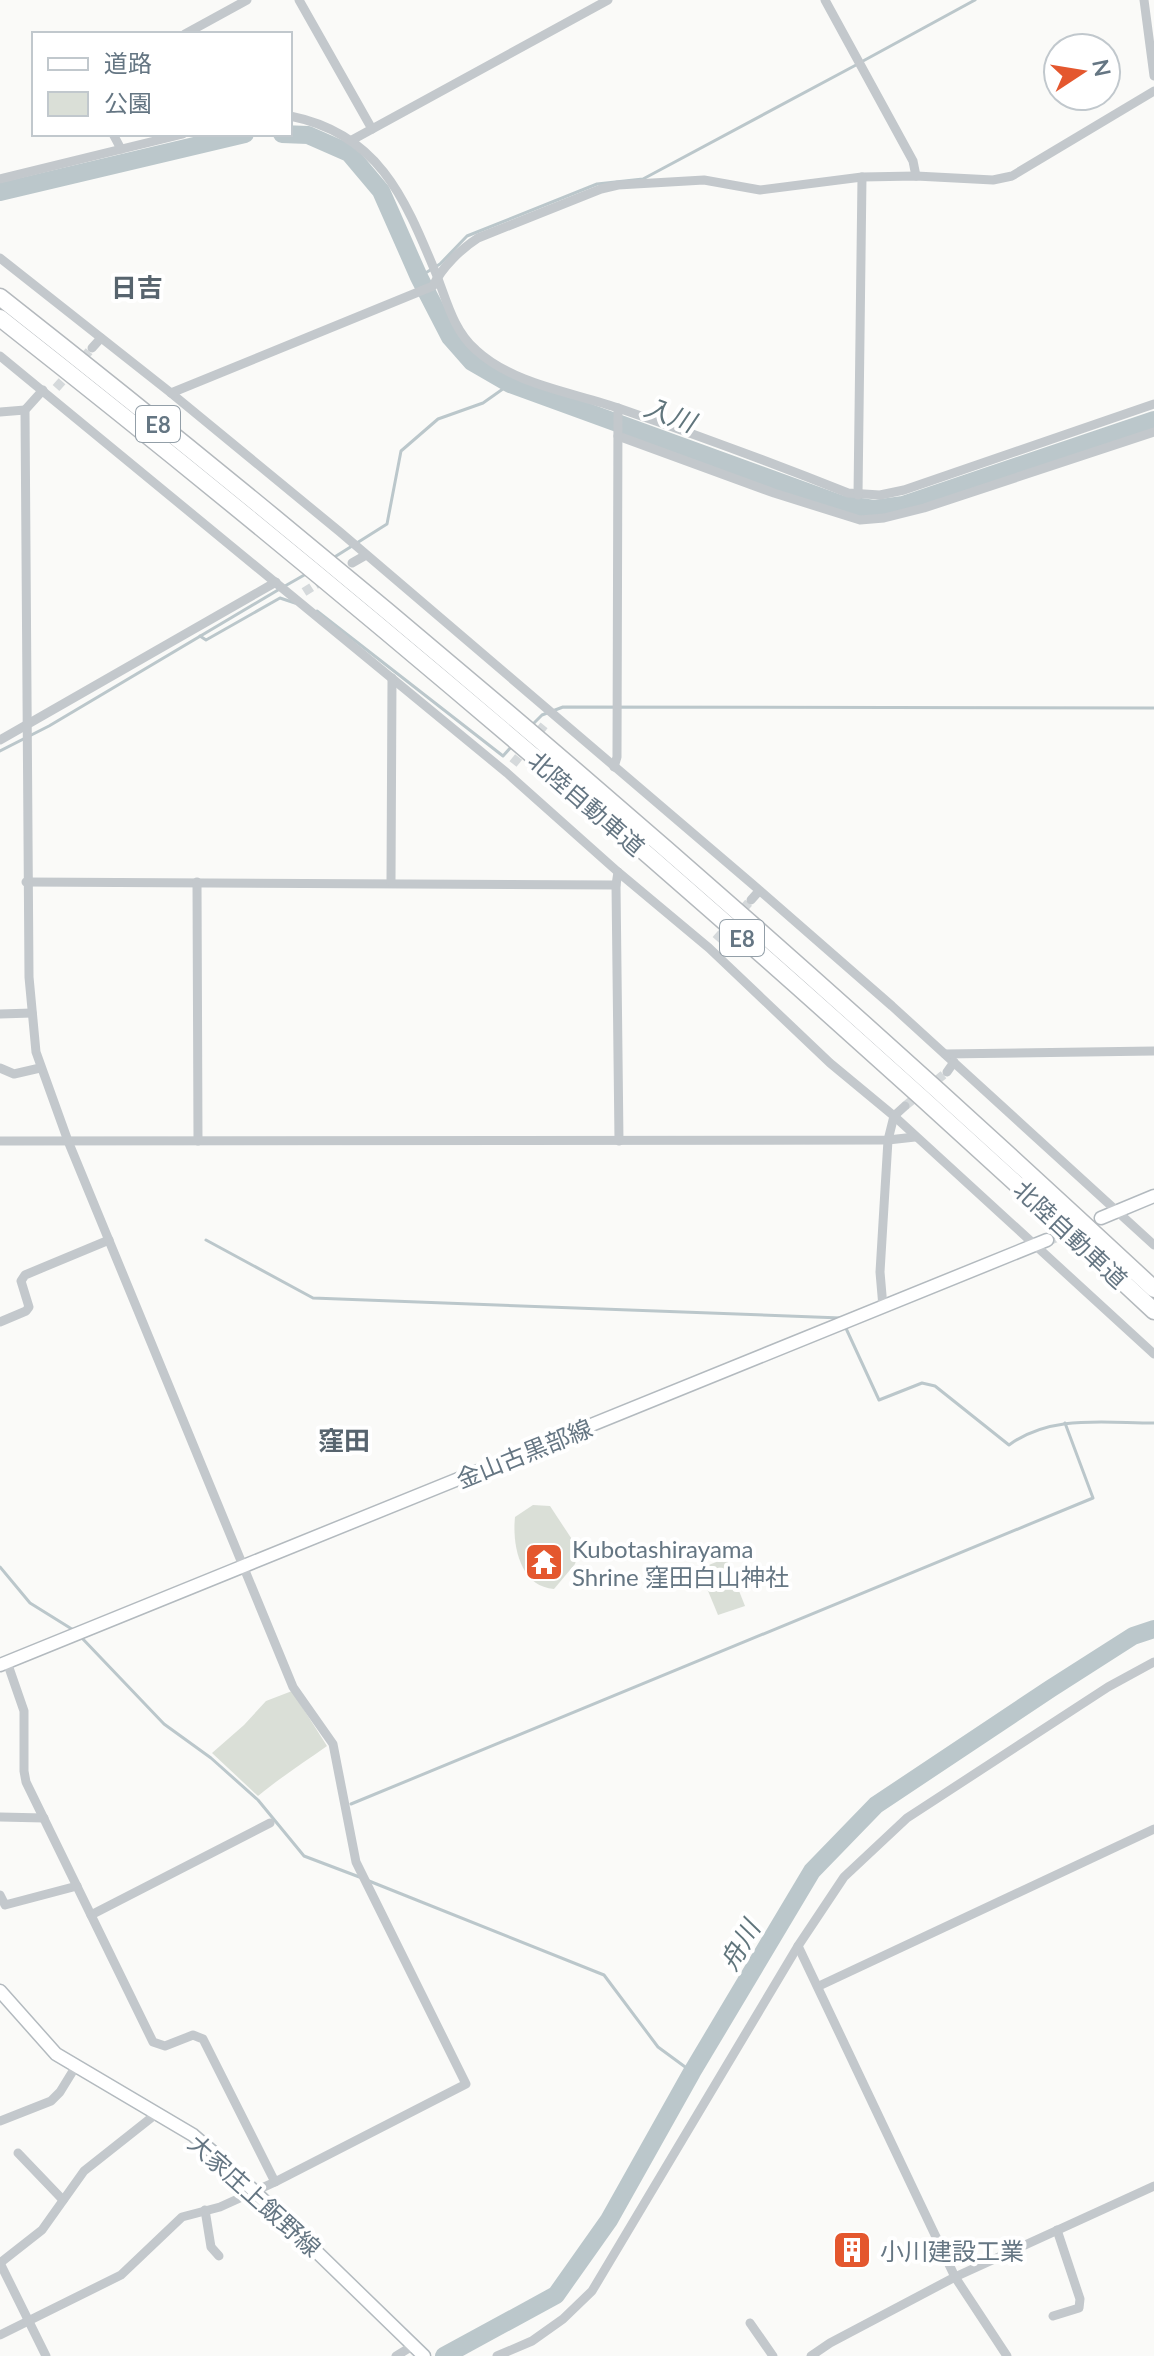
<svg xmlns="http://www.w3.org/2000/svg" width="1154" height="2356" viewBox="0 0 1154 2356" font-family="Lato,'Noto Sans JP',sans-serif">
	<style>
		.green { fill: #dadfd7 }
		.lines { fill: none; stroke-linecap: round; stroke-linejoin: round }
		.stream { stroke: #bbc7cb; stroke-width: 3 }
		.river { stroke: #bbc7cb; stroke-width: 18 }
		.minor-tunnel { stroke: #d5d9db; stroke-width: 9; stroke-dasharray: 9 4.5; stroke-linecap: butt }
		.secondary-tunnel { stroke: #d5d9db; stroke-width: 12; stroke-dasharray: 12 6; stroke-linecap: butt }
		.secondary-casing { stroke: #b3babf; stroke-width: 15 }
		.motorway-casing { stroke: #b4b9bd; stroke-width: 19 }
		.minor { stroke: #c3c8cc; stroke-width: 9 }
		.secondary { stroke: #fff; stroke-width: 12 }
		.motorway { stroke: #fff; stroke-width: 16 }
		.labels { text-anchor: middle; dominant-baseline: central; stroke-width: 8; stroke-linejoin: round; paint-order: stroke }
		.shield { fill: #fff; stroke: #939fa8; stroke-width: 2 }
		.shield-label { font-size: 22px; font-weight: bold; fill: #657683 }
		.street-label { font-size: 24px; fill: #657683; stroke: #fff }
		.poi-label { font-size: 24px; fill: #657683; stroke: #fff; text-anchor: start }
		.neighbourhood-label { font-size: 26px; font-weight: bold; fill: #57646e; stroke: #fff }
		.water-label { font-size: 26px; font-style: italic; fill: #60757c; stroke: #fff }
	</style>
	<rect width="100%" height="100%" fill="#fafaf8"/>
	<g class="green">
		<path d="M533,1505l17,1 29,44 -4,14 -21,25c-34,-2 -42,-44 -39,-72z"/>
		<polygon points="726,1558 745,1606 718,1615 699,1569"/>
		<path d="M292,1691l35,55c-24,17 -46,31 -69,50l-46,-43 32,-28 22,-24z"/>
	</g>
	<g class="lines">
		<g class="stream">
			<polyline points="863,61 975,0"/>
			<polyline points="419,277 440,264 467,236 597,184 643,179 856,65"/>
			<polyline points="333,558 387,524 401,451 438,419 483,403 510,384"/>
			<polyline points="285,586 306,574"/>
			<polyline points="317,611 503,756 511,747"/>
			<polyline points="200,636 206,640 280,598 295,603"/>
			<polyline points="533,724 542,715 563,707 1154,708"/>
			<polyline points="0,751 49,726 278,590"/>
			<polyline points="206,1240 313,1298 841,1318"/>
			<path d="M844,1324l35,76 43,-17 13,3 74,59c42,-31 96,-22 145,-22"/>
			<polyline points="0,1567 30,1603 75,1631"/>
			<polyline points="80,1636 164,1724 211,1758 258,1800 304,1856 362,1878"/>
			<polyline points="351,1804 1093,1498 1065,1423"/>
			<polyline points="369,1881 604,1975 658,2047 692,2072"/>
		</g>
		<g class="river">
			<polyline points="282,134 308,135 349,153 381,191 419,277 450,337 472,362 510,384 840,504 874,509 903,505 1154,420"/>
			<polyline points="0,192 245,134"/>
			<polyline points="444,2356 556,2295 609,2220 692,2072 812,1871 876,1805 1050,1689 1133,1636 1154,1629"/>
		</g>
		<g class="minor-tunnel">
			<polyline points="56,388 92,348"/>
			<polyline points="304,592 325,579"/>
			<polyline points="513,764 546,723"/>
			<polyline points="716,940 751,900"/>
			<polyline points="905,1106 947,1072"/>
		</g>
		<polyline class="secondary-tunnel" points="1047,1240 1101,1218"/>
		<defs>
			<g id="secondary">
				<polyline points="1101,1218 1154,1196"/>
				<polyline points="0,1665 1047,1240"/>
				<polyline points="0,1991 56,2054 193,2135 222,2160 424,2356"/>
			</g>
			<g id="motorway">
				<path d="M0,297c399,314 783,646 1154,992"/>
				<path d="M0,318c399,314 783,647 1154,993"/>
			</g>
		</defs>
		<use href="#secondary" class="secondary-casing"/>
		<use href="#motorway" class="motorway-casing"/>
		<g class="minor">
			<polyline points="299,0 372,129"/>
			<polyline points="825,0 913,161 916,176"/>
			<polyline points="1144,0 1154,76"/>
			<polyline points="185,34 247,0"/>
			<path d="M290,116c90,18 115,83 147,160 10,26 17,55 39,74 38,35 97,42 145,59 76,26 152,54 227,84l32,2 24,-5 250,-86"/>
			<polyline points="113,134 121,149"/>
			<polyline points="352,140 608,0"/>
			<polyline points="0,179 183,134"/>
			<polyline points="0,258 171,393 340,532 751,883 892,1006 1154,1245"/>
			<polyline points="92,348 101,338"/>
			<polyline points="0,356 507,773 618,872 709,948 830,1063 894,1116 1154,1354"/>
			<path d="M171,393l262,-107c9,-19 28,-37 45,-48l123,-49 17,-4 86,-5 56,10 102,-13 54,-1 77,4 19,-4 142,-85"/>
			<polyline points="0,412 25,410"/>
			<polyline points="618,436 774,493 860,520 884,518 924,508 1154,432"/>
			<polyline points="858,495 862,177"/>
			<polyline points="352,563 366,555"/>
			<polyline points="0,740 276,582"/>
			<polyline points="614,767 617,757 618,408"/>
			<polyline points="26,882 616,885 618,872"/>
			<polyline points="197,882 198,1141"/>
			<polyline points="391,882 392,678"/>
			<polyline points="616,885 619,1141"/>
			<polyline points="751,900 759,891"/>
			<polyline points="0,1014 32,1013"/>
			<polyline points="945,1054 1154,1051"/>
			<polyline points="0,1068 14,1074 40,1068"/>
			<polyline points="947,1072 954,1062"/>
			<polyline points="0,1141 888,1140 915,1137"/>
			<polyline points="883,1307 880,1272 888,1140 894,1116 905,1106"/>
			<polyline points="0,1322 26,1311 29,1307 21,1281 25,1275 109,1240"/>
			<polyline points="7,1662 24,1711 24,1771 26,1782 153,2042 165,2046 193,2035 203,2039 275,2182"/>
			<polyline points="0,1817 44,1818"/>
			<polyline points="0,1895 5,1905 77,1886"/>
			<polyline points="91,1915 270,1823"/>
			<polyline points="798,1946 955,2277 1007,2356"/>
			<polyline points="819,1986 1154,1829"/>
			<polyline points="0,2121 51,2101 60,2092 76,2066"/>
			<polyline points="18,2153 63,2200"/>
			<polyline points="205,2210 211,2247 219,2256"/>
			<polyline points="0,2263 42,2230 84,2171 156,2114"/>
			<polyline points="0,2263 46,2356"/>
			<polyline points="1053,2316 1079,2308 1080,2299 1057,2230"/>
			<polyline points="750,2323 773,2356"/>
			<polyline points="0,2335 121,2275 182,2217 220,2207 275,2182 466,2084 356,1862 333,1744 293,1687 68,1141 36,1052 29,977 25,410 43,390"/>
			<polyline points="396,2356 414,2345"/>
			<polyline points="497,2356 532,2341 563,2319 592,2291 798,1946 844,1877 907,1818 1108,1687 1154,1662"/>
			<polyline points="811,2356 830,2343 955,2277 1154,2186"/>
		</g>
		<use href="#secondary" class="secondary"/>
		<use href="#motorway" class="motorway"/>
	</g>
	<defs>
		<symbol id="temple-square" viewBox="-11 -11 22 22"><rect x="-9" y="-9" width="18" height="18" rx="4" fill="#e4572e" stroke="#fff"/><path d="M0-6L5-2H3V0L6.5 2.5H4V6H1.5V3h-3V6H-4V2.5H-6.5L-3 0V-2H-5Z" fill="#fff"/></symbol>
		<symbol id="building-square" viewBox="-11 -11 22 22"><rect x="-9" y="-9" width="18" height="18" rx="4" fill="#e4572e" stroke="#fff"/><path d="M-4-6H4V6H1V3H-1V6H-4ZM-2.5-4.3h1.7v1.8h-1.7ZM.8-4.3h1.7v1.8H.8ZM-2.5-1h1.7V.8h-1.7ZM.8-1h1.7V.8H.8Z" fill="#fff"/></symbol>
	</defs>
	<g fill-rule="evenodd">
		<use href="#temple-square" x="522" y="1540" width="44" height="44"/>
		<use href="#building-square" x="830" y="2228" width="44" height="44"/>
	</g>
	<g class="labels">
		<g class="shield">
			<rect x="136" y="406" width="44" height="36" rx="6"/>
			<rect x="720" y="920" width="44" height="36" rx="6"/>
		</g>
		<g class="shield-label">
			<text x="158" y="424">E8</text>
			<text x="742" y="938">E8</text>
		</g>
		<g class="street-label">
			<text transform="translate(587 803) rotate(41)">北陸自動車道</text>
			<text transform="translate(1071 1234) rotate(43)">北陸自動車道</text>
			<text transform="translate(524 1453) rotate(-22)">金山古黒部線</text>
			<text transform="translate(255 2195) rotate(42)">大家庄上飯野線</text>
		</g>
		<g class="poi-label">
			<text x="572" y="1548">Kubotashirayama<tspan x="572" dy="28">Shrine 窪田白山神社</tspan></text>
			<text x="880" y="2250">小川建設工業</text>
		</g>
		<g class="neighbourhood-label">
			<text x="137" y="287">日吉</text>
			<text x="344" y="1440">窪田</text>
		</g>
		<g class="water-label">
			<text transform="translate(670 414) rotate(20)">入川</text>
			<text transform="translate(739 1945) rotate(-60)">舟川</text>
		</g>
	</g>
	<rect x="32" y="32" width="260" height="104" fill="#ffffff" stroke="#c1c8cd" stroke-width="2"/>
	<rect x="48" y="58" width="40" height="12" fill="#ffffff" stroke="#c1c8cd" stroke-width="2"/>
	<text x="104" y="72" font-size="24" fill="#657683">道路</text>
	<rect x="48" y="92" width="40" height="24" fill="#dadfd7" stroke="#c1c8cd" stroke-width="2"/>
	<text x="104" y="112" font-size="24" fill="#657683">公園</text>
	<g transform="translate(1082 72) rotate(78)"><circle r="38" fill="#ffffff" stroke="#c1c8cd" stroke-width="2"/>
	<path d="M0-6L14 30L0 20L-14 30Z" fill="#e4572e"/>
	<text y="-12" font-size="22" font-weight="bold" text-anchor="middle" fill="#657683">N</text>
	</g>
</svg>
